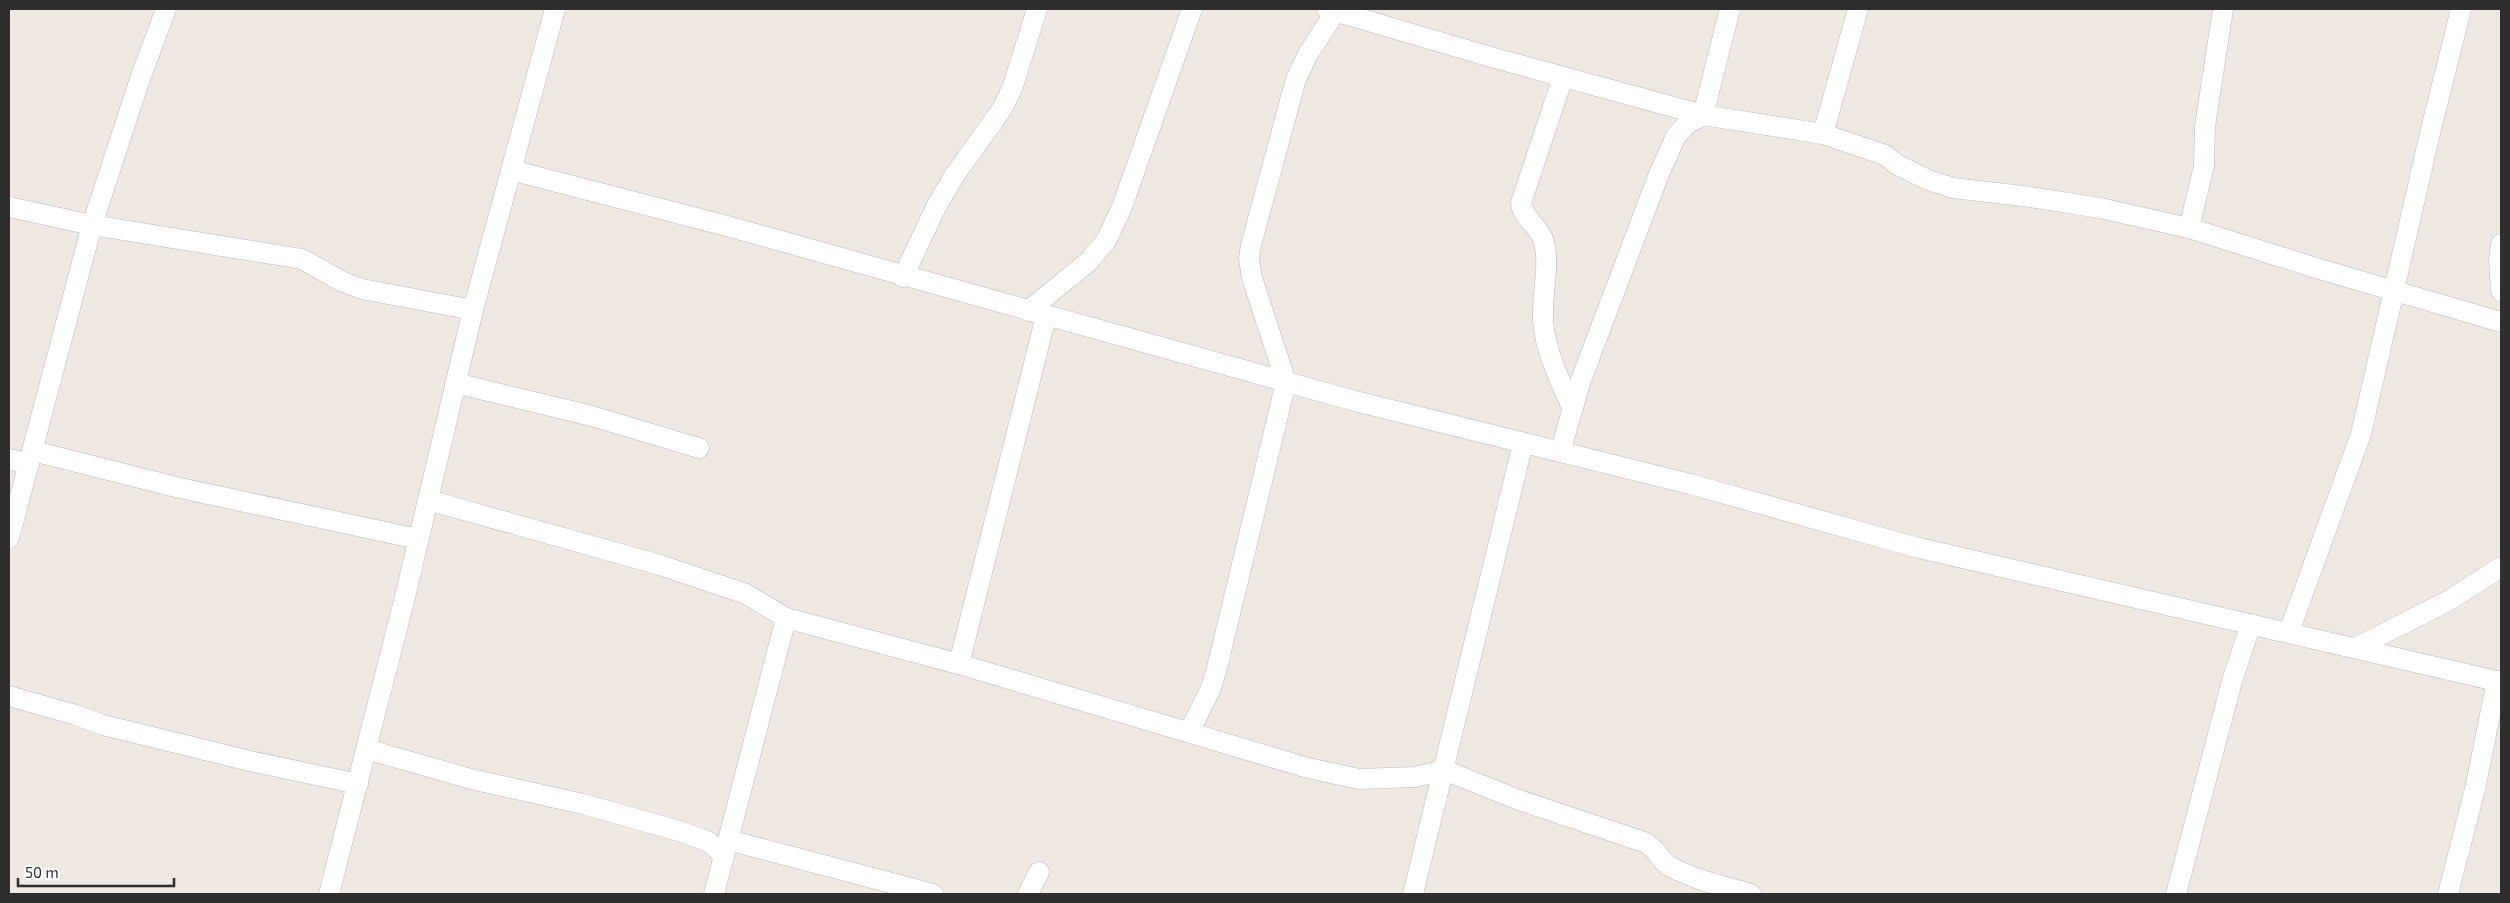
<svg xmlns="http://www.w3.org/2000/svg" width="2510" height="903" viewBox="0 0 2510 903" font-family="'Exo 2',sans-serif">
	<style>
		.lines { fill: none; stroke-linecap: round; stroke-linejoin: round }
		.minor-casing { stroke: #b4b7c1; stroke-width: 21 }
		.minor { stroke: #fff; stroke-width: 20 }
	</style>
	<rect width="100%" height="100%" fill="#efe9e1"/>
	<g class="lines">
		<defs>
			<g id="minor">
				<polyline points="1327,9 1491,57 1703,115 1823,134 1885,155 1896,164 1928,180 1953,188 2023,196 2100,208 2189,228 2204,166 2205,126 2223,9"/>
				<path d="M1563,77l-42,126c2,17 19,23 23,39 7,28 -5,59 0,88 4,26 17,54 29,79"/>
				<polyline points="1823,134 1858,9"/>
				<polyline points="511,170 727,226 1355,401 1690,484 1915,547 2501,682"/>
				<polyline points="9,207 92,225 302,259 341,281 362,289 473,310"/>
				<polyline points="2189,228 2316,268 2501,322"/>
				<polyline points="2501,244 2499,259 2501,291"/>
				<polyline points="903,277 937,205 954,176 1002,109 1013,86 1037,9"/>
				<polyline points="1028,311 1088,262 1106,241 1122,207 1192,9"/>
				<polyline points="455,383 588,415 699,448"/>
				<polyline points="33,451 180,488 418,539"/>
				<polyline points="1560,452 1581,380 1659,174 1676,136 1687,124 1703,115 1730,9"/>
				<polyline points="9,459 29,464"/>
				<polyline points="428,500 660,565 746,594 786,618"/>
				<polyline points="9,538 92,225 141,76 166,9"/>
				<polyline points="2289,632 2361,434 2431,129 2461,9"/>
				<polyline points="2355,648 2448,601 2501,567"/>
				<polyline points="959,664 1046,316"/>
				<polyline points="9,696 76,715 103,725 250,761 358,784"/>
				<polyline points="1189,732 1211,688 1217,668 1286,382 1252,278 1249,259 1251,245 1296,79 1308,54 1336,11"/>
				<polyline points="366,749 471,779 583,804 679,831 709,842 724,856"/>
				<polyline points="728,840 933,894"/>
				<polyline points="329,894 404,601 473,310 555,9"/>
				<path d="M714,894l72,-276 173,46 349,104 51,11 56,-2 29,-7 75,30 125,42c13,6 15,17 25,24 26,14 54,20 82,28"/>
				<polyline points="1028,894 1039,872"/>
				<polyline points="1413,894 1523,443"/>
				<polyline points="2176,894 2232,681 2251,624"/>
				<polyline points="2448,894 2475,789 2497,681"/>
			</g>
		</defs>
		<use href="#minor" class="minor-casing"/>
		<use href="#minor" class="minor"/>
	</g>
	<rect width="2510" height="903" fill="none" stroke="#2e2e2e" stroke-width="20"/>
	<path d="M18 878v8h156v-8" fill="none" stroke="#2e2e2e" stroke-width="2.5"/>
	<text x="25" y="878" font-size="15" fill="#2e2e2e" stroke="#ffffff" stroke-width="4" paint-order="stroke">50 m</text>
</svg>
